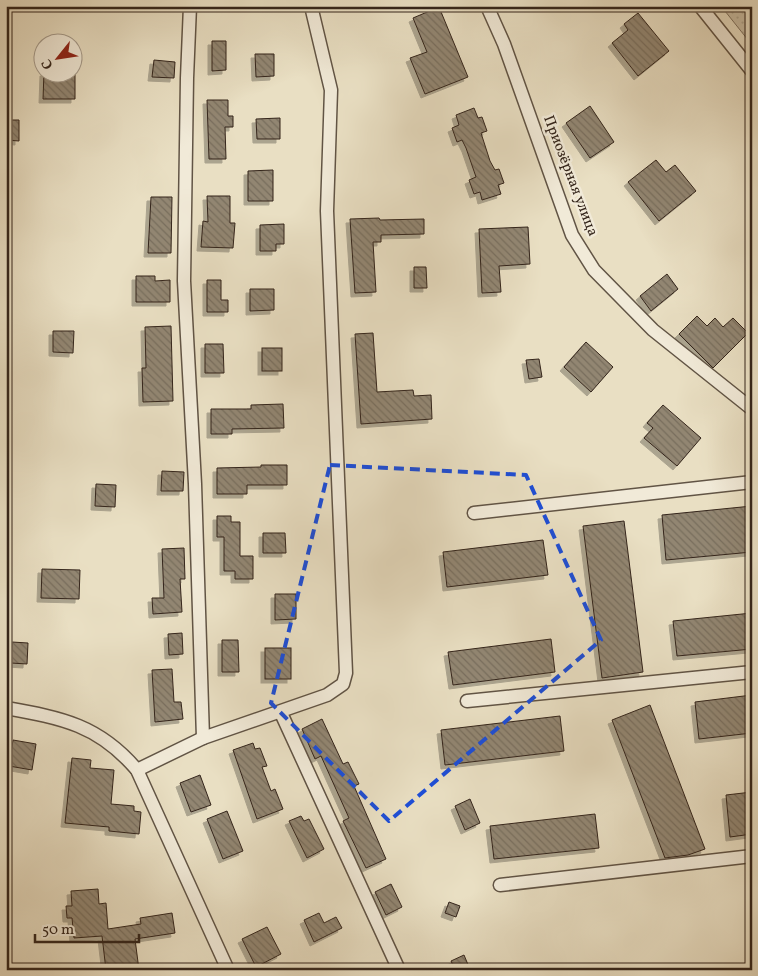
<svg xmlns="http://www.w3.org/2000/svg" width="758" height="976" viewBox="0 0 758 976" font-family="Vollkorn,serif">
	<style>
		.garden { fill: url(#garden-dots); stroke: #7f7260 }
		.building { fill: url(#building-back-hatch); stroke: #34251b; filter: url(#shadow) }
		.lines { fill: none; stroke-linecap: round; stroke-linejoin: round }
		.minor-casing { stroke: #615445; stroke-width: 15 }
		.minor { stroke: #f1ead8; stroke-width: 12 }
		.marked { fill: none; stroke: #1d4ed8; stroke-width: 4; stroke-dasharray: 10 6; stroke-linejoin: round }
		.labels { text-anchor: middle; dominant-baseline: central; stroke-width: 5; stroke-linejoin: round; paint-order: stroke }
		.street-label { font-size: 15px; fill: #34251b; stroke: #f1ead8 }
	</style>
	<defs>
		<pattern id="garden-dots" width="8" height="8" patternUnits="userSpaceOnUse" patternTransform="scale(1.25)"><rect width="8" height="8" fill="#cabfa6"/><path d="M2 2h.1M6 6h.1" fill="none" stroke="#aea48e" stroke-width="1.8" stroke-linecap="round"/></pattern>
		<pattern id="building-back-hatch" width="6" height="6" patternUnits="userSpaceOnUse" patternTransform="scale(1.25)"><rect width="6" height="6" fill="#928672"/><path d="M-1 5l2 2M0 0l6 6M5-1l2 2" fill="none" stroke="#786d5d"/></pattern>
		<filter id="shadow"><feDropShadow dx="-4" dy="4" stdDeviation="0" flood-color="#0004"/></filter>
	</defs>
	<rect width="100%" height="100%" fill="#e9dfc3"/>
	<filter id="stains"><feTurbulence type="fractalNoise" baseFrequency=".004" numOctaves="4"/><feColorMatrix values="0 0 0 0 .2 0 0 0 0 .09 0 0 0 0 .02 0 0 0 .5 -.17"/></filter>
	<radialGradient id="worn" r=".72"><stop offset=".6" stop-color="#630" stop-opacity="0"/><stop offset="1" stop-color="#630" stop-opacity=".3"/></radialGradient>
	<polygon class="garden" points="721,6 752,6 752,45"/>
	<g class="building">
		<polygon points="439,7 468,77 425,94 410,58 427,52 413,18"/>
		<polygon points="638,13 669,51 638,76 612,43 628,30 624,24"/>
		<polygon points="212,41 226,41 226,70 212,71"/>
		<polygon points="255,54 274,54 274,76 256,77"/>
		<polygon points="154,60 175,62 174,78 152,77"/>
		<polygon points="44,72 75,72 75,99 43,99"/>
		<polygon points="207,100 228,100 228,116 233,116 233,127 225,127 226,159 209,159"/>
		<polygon points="590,106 614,142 590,158 566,123"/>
		<polygon points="474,108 478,118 482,117 487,131 481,133 490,161 495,170 499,169 504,183 498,185 501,194 482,200 480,192 474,194 469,180 476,177 466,148 462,140 457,142 452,128 459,125 456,115"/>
		<polygon points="280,118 280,139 257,139 256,119"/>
		<polygon points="6,120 19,120 19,141 6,140"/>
		<polygon points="656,160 666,172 675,165 696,191 659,221 628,182"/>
		<polygon points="273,170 273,201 248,201 248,171"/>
		<polygon points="207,196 230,196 230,223 235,223 233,248 201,247 203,221 208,222"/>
		<polygon points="151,197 172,197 171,253 148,253"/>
		<polygon points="379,218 380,220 424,219 424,234 381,235 381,242 373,242 376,292 355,293 350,219"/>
		<polygon points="284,224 284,244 276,244 276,251 260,251 260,225"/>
		<polygon points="528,227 530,264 499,266 501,292 482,293 479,229"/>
		<polygon points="414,267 426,267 427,288 414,288"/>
		<polygon points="667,274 678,289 651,311 640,296"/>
		<polygon points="136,276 155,276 155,281 170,280 170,302 136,302"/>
		<polygon points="207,280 221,280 221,300 228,300 228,312 207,312"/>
		<polygon points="250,289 274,289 274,310 250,311"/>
		<polygon points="697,316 707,326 715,318 723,327 733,318 748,333 713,368 679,334"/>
		<polygon points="171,326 173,401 143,402 142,368 146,368 145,327"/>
		<polygon points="53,331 74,331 73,353 53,352"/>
		<polygon points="373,333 377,392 413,390 414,396 431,395 432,419 361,424 355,334"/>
		<polygon points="586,342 613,367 591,392 564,367"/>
		<polygon points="205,344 223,344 224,373 205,373"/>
		<rect x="262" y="348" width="20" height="23"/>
		<polygon points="539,359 542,377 529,379 526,360"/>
		<polygon points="283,404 284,428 232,429 232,434 211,434 211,409 251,409 251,405"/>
		<polygon points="663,405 701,438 677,466 644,438 653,428 647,423"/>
		<polygon points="261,465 287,465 287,485 247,485 247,494 217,494 217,468 261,467"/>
		<polygon points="162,471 184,472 183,491 161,491"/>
		<polygon points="96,484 116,485 115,507 95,506"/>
		<polygon points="752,506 752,552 666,560 662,515"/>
		<polygon points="217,516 231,516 231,522 240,522 240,556 253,556 253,579 235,579 235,571 224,571 224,537 217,537"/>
		<polygon points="624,521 643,672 602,678 583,526"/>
		<polygon points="263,533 285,533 286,553 263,553"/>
		<polygon points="543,540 548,575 447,587 443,552"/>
		<polygon points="184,548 185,579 180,579 182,612 153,614 152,598 164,598 162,549"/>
		<polygon points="42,569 80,570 79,599 41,598"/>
		<polygon points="275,594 296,594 296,619 275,620"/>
		<polygon points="752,613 752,649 677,656 673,621"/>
		<polygon points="182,633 183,654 169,655 168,634"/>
		<polygon points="551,639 555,672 453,685 448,652"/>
		<polygon points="222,640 238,640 239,672 222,672"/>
		<polygon points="12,642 28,643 27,664 11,663"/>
		<rect x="265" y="648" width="26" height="31"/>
		<polygon points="172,669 174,702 181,702 183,719 155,722 152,670"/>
		<polygon points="752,695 752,733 699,739 695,702"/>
		<polygon points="650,705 705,849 688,855 665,858 612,720"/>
		<polygon points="560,716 564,751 445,765 441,730"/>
		<polygon points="322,719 343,764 348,762 359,784 354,786 386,859 366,868 343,821 349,818 321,756 315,759 302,729"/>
		<polygon points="13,740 36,744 32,770 9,766"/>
		<polygon points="253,743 255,749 260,748 267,766 262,767 271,791 275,789 283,809 257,819 233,750"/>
		<polygon points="72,758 91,760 90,768 114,770 111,804 134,806 134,811 141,812 139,834 109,831 109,827 65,823"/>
		<polygon points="200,775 211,805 191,812 180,783"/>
		<polygon points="752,792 752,834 730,837 726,795"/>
		<polygon points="470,799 480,823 465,830 455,806"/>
		<polygon points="227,811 243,851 223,859 207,819"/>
		<polygon points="595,814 599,848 494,859 490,826"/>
		<polygon points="301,816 304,821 309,819 324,849 307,858 289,821"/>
		<polygon points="391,884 402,907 386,915 375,892"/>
		<polygon points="98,889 99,904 106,903 108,929 141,924 140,918 172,913 175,933 135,939 139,970 106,970 102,936 74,938 72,918 67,918 66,906 72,906 71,891"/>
		<polygon points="449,902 460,906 456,917 445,913"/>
		<polygon points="319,913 324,923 336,917 342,928 314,942 304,920"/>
		<polygon points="267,927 281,954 256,967 242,939"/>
		<polygon points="464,955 469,967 455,970 451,961"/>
	</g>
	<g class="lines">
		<defs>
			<g id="minor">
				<polyline points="190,6 187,78 184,281 195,484 203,738"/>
				<polyline points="487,6 504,44 572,235 594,270 653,330 752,409"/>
				<polyline points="700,6 752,71"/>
				<polyline points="474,513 752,482"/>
				<polyline points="467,701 752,672"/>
				<path d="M6,708c56,10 93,17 131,62l91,200"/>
				<polyline points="281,713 399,970"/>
				<polyline points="137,770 203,738 327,695 343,684 346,673 327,211 331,90 311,6"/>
				<polyline points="500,885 752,856"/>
			</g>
		</defs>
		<use href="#minor" class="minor-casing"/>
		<use href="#minor" class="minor"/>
	</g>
	<path class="marked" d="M330,465l196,10 75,165 -212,181 -118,-118z"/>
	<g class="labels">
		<g class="street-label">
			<text transform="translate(570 176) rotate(69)">Приозёрная улица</text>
		</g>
	</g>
	<rect width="758" height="976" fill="none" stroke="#e9dfc3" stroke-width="25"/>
	<rect x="8" y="8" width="743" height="961" fill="none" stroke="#34251b" stroke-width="2.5"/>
	<rect x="12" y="12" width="733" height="951" fill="none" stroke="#34251b"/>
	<g transform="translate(58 58) rotate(240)"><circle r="24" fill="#f1ead8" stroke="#a59b8c"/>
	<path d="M0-4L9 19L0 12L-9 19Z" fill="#8f2418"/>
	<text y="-8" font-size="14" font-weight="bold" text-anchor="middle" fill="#34251b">С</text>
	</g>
	<path d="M35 934v8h104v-8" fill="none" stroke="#34251b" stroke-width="2.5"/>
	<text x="42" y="934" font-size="15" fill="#34251b" stroke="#f1ead8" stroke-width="4" paint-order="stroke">50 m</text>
	<rect width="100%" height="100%" filter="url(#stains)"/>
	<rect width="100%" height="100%" fill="url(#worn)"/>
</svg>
